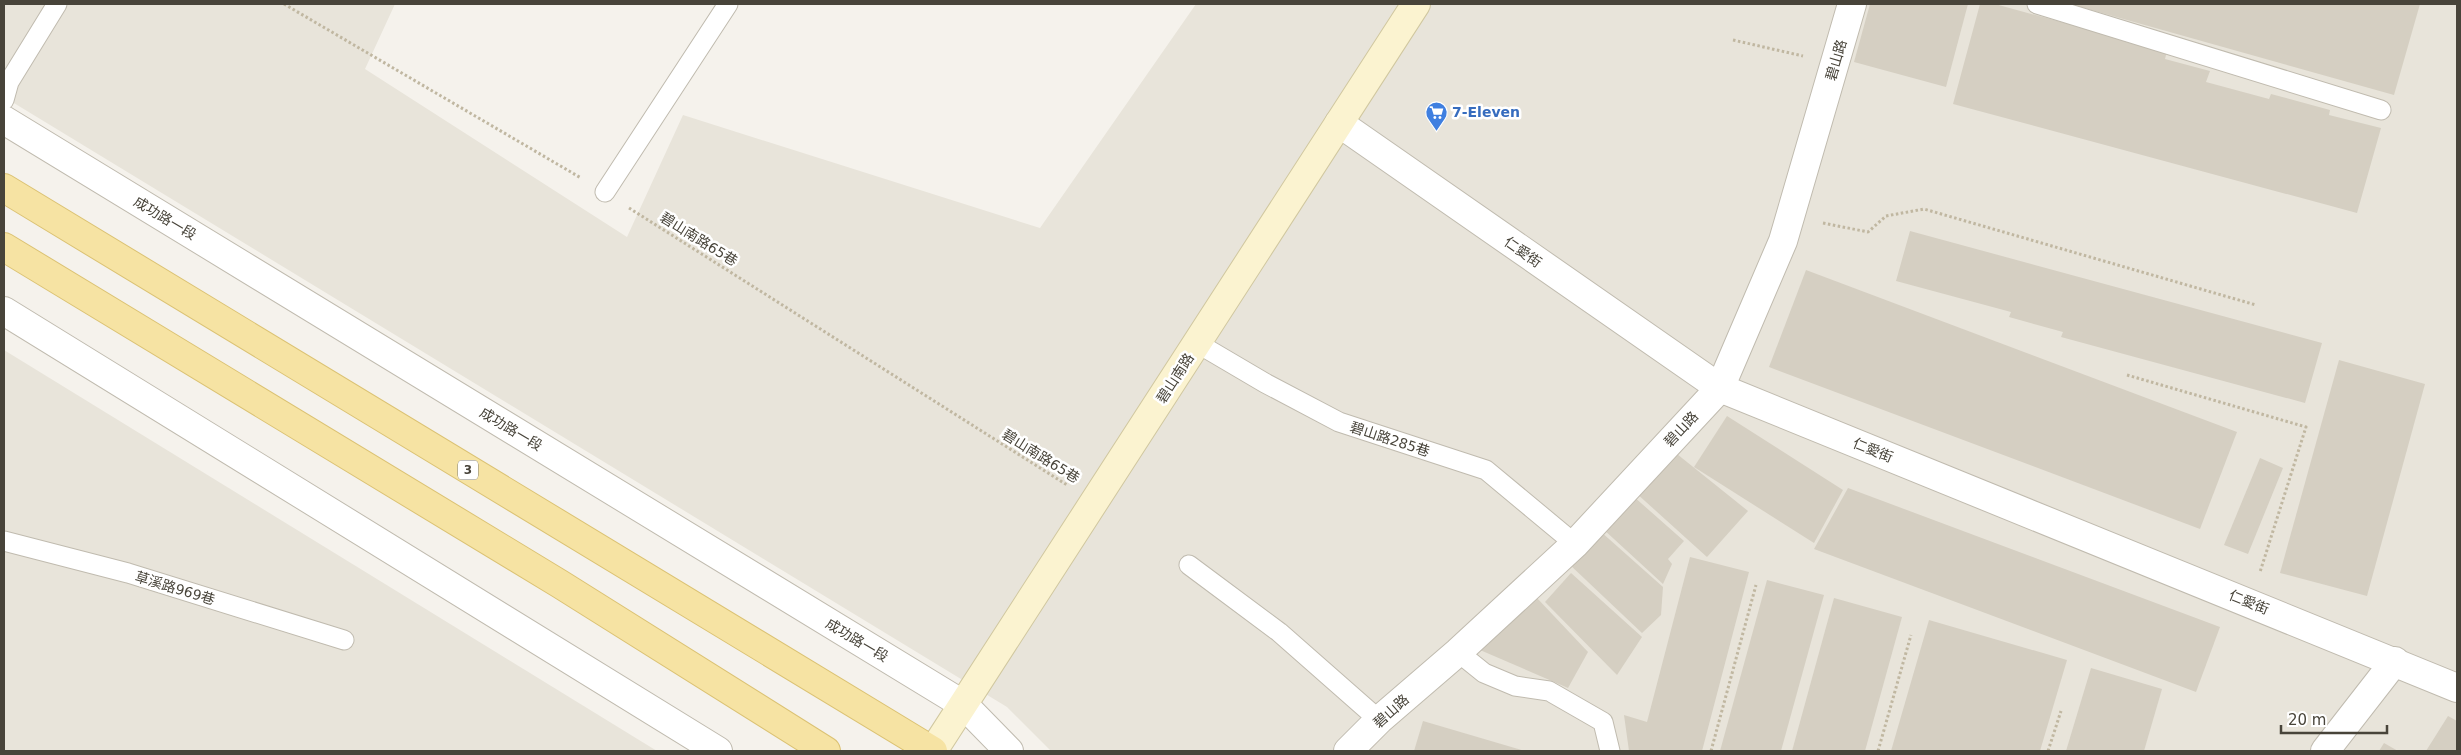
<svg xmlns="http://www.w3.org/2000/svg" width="2461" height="755" viewBox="0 0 2461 755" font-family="'DejaVu Sans','Noto Sans TC',sans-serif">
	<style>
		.residential { fill: #e8e4da }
		.building { fill: #d5cfc2 }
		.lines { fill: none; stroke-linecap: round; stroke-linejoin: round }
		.service-casing { stroke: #c0bbaf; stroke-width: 21 }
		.minor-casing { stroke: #c0bbaf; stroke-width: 30 }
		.secondary-casing { stroke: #d0c79f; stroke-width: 30 }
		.primary-casing { stroke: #dbc273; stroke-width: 30 }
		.path { stroke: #c0b7a1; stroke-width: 3; stroke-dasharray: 2.5 2.5; stroke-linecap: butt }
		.service { stroke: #fff; stroke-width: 19 }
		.minor { stroke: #fff; stroke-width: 28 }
		.secondary { stroke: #fbf3d0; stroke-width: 28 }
		.primary { stroke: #f6e3a3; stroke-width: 28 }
		.labels { text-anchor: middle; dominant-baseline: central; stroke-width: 5; stroke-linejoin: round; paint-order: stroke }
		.shield { fill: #fff; stroke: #7f7c75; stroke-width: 1 }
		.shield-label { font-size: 12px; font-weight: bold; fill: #48443a }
		.street-label { font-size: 14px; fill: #48443a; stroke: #fff }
		.shop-label { font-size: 14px; font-weight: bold; fill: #366cbe; stroke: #fff; text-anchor: start }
	</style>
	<rect width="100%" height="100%" fill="#f5f2ec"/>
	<g class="residential">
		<polygon points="4,4 395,4 365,69 627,237 683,115 1040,228 1196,4 2457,4 2457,751 1051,751 1007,707 4,97"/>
		<polygon points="4,350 657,751 4,751"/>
	</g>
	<g class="building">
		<polygon points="1870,4 1968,4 1946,87 1854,62"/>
		<polygon points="1980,4 1995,4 2167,51 2165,59 2210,71 2206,82 2269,99 2271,94 2330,110 2329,115 2381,128 2357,213 1953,104"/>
		<polygon points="2070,4 2420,4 2394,95"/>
		<polygon points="1910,231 2322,343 2305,403 2061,337 2063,332 2009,317 2011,312 1896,281"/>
		<polygon points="1806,270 2237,432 2200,529 1769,367"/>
		<polygon points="2339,360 2425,384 2367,596 2280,573"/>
		<polygon points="1727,416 1843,490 1814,543 1694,467"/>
		<polygon points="1672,450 1748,511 1707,557 1635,492"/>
		<polygon points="2260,458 2283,468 2248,554 2224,545"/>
		<polygon points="1848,488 2220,627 2196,692 1814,549"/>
		<polygon points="1633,496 1684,541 1668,559 1672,564 1663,584 1602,528"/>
		<polygon points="1600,531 1663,587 1661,615 1642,633 1568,563"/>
		<polygon points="1690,557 1749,572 1702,751 1629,751 1624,715 1647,722"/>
		<polygon points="1571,573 1642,637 1617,675 1545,602"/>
		<polygon points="1767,580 1824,595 1781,751 1720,751"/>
		<polygon points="1536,597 1588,652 1568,688 1480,650"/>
		<polygon points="1834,598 1902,617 1865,751 1792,751"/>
		<polygon points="1929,620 2067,660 2040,751 1891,751"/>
		<polygon points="2091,668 2162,689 2144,751 2066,751"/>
		<polygon points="2448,716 2457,721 2457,751 2426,751"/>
		<polygon points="1423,721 1525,751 1414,751"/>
		<polygon points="2384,743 2398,751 2379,751"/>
	</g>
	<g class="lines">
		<defs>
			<g id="service">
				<polyline points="2037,4 2381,110"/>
				<polyline points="4,100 9,82 57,4"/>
				<polyline points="605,192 728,4"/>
				<polyline points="1197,343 1265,383 1339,422 1486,470 1575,544"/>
				<polyline points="4,541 128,573 344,640"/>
				<polyline points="1189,565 1279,632 1379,720"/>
				<polyline points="1458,652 1484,673 1515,686 1549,691 1603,722 1610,751"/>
			</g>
			<g id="minor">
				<polyline points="4,120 964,705 1009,751"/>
				<polyline points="1339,123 1720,388 2457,688"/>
				<polyline points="4,311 718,751"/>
				<polyline points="1348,751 1379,720 1458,652 1575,544 1720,388 1783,241 1852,4"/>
				<polyline points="2325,751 2395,661"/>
			</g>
			<polyline id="secondary" points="933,751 1416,4"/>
			<g id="primary">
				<polyline points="4,188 933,751"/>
				<polyline points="4,247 560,584 826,751"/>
			</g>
		</defs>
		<use href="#service" class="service-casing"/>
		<use href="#minor" class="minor-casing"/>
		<use href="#secondary" class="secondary-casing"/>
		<use href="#primary" class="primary-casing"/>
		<g class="path">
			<polyline points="284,4 581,178"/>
			<polyline points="1733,40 1803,56"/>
			<polyline points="629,208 1067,485"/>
			<polyline points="1823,223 1868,232 1886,216 1924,209 2256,305"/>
			<polyline points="2127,375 2306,427 2260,572"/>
			<polyline points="1711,751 1756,585"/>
			<polyline points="1878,751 1911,635"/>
			<polyline points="2048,751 2061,711"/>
		</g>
		<use href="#service" class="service"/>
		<use href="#minor" class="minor"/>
		<use href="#secondary" class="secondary"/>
		<use href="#primary" class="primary"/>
	</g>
	<defs>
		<symbol id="supermarket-pin" viewBox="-11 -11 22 30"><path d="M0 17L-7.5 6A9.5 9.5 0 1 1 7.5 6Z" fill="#3f7fe0" stroke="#fff"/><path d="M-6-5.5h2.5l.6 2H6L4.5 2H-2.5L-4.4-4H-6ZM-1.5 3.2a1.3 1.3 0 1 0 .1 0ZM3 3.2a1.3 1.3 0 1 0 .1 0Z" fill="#fff"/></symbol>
	</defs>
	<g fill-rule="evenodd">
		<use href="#supermarket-pin" x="1424" y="100" width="25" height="34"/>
	</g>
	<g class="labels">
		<rect class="shield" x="458" y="460.5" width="20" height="19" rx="4"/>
		<g class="shield-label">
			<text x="468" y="470">3</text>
		</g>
		<g class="street-label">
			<text transform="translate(1836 60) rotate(-74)">碧山路</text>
			<text transform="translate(165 218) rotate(31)">成功路一段</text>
			<text transform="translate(699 239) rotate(32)">碧山南路65巷</text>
			<text transform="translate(1523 252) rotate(35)">仁愛街</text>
			<text transform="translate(1175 378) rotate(-57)">碧山南路</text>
			<text transform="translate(511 429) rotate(31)">成功路一段</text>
			<text transform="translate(1681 429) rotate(-47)">碧山路</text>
			<text transform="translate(1390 439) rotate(18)">碧山路285巷</text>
			<text transform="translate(1873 450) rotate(22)">仁愛街</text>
			<text transform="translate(1041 456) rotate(32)">碧山南路65巷</text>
			<text transform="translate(175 588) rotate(17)">草溪路969巷</text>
			<text transform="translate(2249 602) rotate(22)">仁愛街</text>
			<text transform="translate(857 640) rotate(31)">成功路一段</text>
			<text transform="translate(1391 711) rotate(-42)">碧山路</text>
		</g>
		<g class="shop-label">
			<text x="1452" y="112">7-Eleven</text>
		</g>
	</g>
	<rect width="2461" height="755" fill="none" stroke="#48443a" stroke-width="10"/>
	<path d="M2281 725v8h106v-8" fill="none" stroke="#48443a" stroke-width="2.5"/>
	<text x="2288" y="725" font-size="15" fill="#48443a" stroke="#ffffff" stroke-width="4" paint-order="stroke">20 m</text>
</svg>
